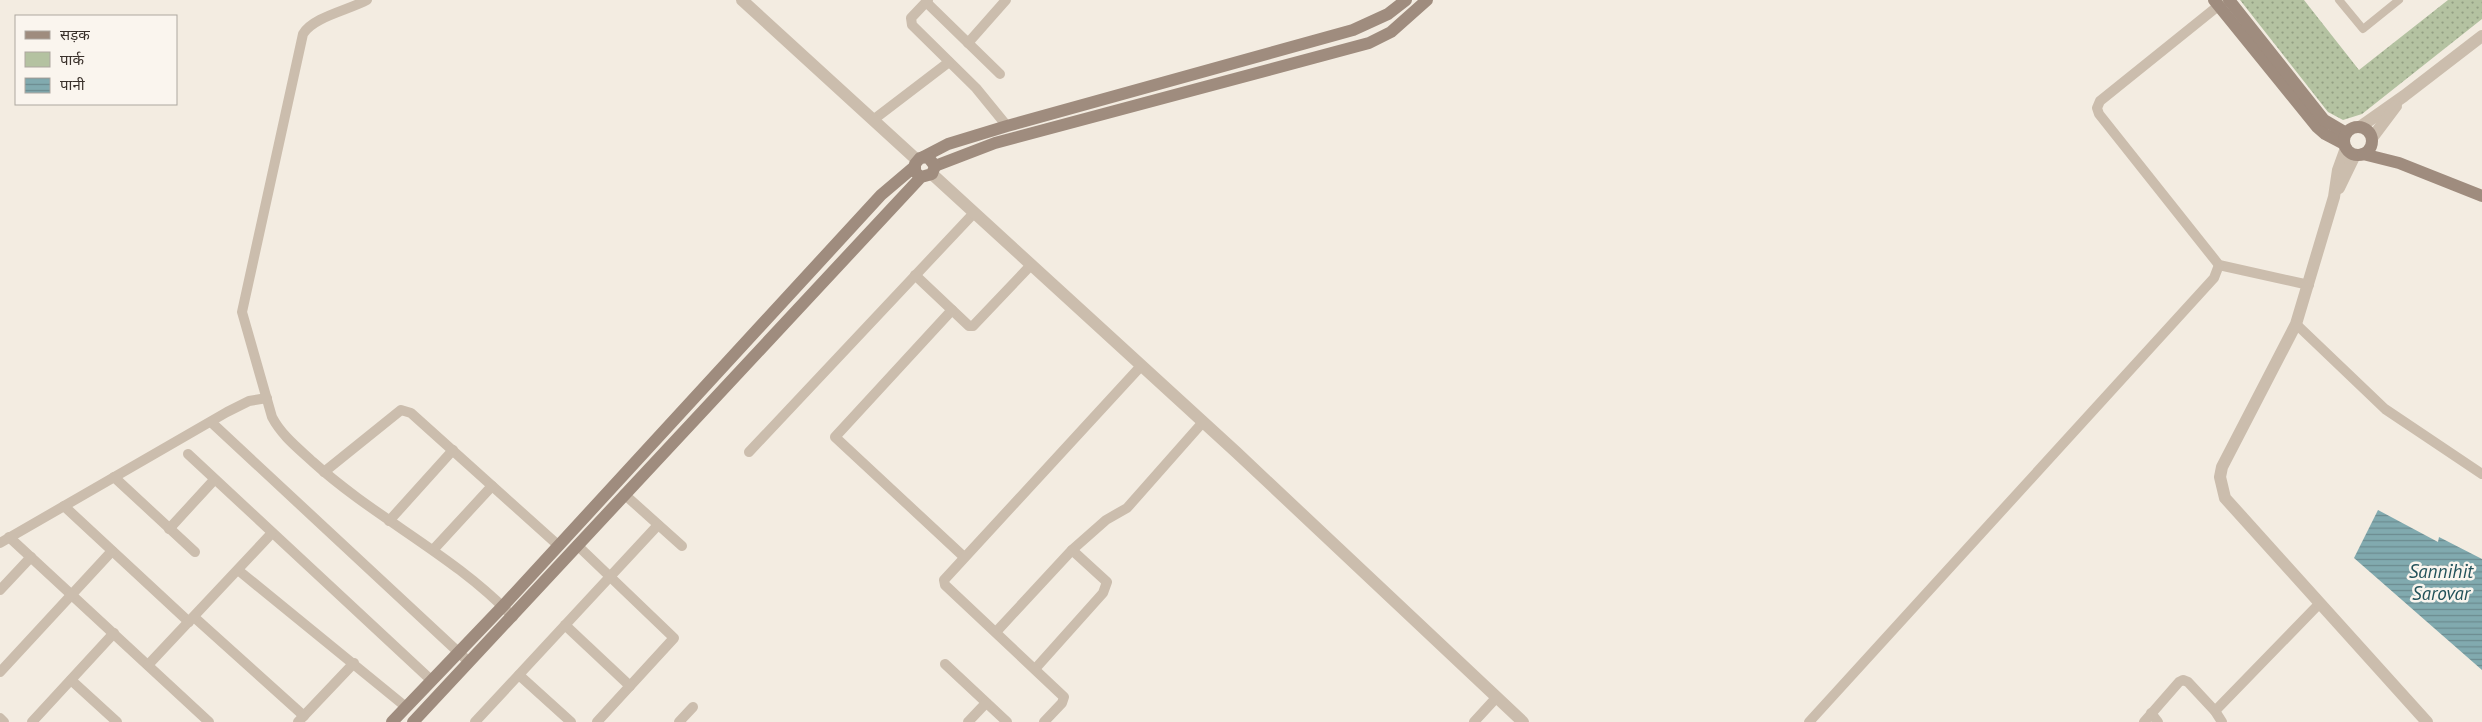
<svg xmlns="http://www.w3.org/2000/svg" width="2482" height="722" viewBox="0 0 2482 722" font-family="'PT Sans','Noto Sans Devanagari',sans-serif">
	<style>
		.green { fill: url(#green-dots) }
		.water { fill: url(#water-rules) }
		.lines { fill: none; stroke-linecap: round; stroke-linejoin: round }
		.pedestrian { stroke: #cbbdad; stroke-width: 8 }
		.minor { stroke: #cbbdad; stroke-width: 10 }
		.tertiary { stroke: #cbbdad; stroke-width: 12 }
		.secondary { stroke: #9f8c7e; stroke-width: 12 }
		.labels { text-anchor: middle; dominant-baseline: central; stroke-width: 5; stroke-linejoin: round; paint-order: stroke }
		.water-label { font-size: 19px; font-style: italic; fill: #22525a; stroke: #faf5ee }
	</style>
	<defs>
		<pattern id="green-dots" width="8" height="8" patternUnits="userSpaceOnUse" patternTransform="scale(1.25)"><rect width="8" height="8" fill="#b4c2a1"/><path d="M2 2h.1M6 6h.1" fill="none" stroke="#939e83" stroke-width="1.8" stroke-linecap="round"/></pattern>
		<pattern id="water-rules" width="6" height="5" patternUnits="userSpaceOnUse" patternTransform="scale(1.25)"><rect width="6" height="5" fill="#81aaaf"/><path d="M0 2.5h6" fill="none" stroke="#6b8b8f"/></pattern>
	</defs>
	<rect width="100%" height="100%" fill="#f3ece1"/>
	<polygon class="green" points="2240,0 2304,0 2359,70 2448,0 2482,0 2482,19 2362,114 2343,120 2328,112"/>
	<polygon class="water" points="2378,510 2438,542 2439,537 2482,559 2482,670 2354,558"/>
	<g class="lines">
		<polyline class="pedestrian" points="2339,0 2363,29 2399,0"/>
		<g class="minor">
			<path d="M367,0c-18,10 -54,17 -64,34l-61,278 30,105c10,19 26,31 41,45 63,57 141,93 200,155"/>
			<polyline points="928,0 911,18 912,25 976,88 1007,126"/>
			<polyline points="926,2 1000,74"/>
			<polyline points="2223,2 2100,101 2097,108 2099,114 2219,265 2309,285"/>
			<polyline points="968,43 1006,0"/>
			<polyline points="873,120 949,62"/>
			<polyline points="915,275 969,326 973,326 1031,265"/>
			<polyline points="952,310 835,437 963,556"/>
			<polyline points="2296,324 2385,409 2482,474"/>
			<polyline points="211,422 469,662"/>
			<polyline points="749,452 974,213"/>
			<polyline points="188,454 431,680"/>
			<polyline points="324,472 401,410 411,413 559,546"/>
			<polyline points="114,477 195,552"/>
			<polyline points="624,494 682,546"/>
			<polyline points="64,506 189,622"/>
			<polyline points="389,521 453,450"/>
			<polyline points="169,529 214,480"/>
			<polyline points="9,537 209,722"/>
			<polyline points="0,543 227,412 249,401 267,398"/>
			<polyline points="577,545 674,638 597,722"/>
			<polyline points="433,550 492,486"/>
			<polyline points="1072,550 1106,520 1127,508 1203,422"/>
			<polyline points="238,570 406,707"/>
			<polyline points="0,590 31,557"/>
			<polyline points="194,617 304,716"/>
			<polyline points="565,625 630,686"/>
			<polyline points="996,632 1072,550 1107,582 1103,593 1035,669"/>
			<polyline points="945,664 1007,722"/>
			<polyline points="148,665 271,534"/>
			<polyline points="0,672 112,551"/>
			<polyline points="519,675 571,722"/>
			<polyline points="71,680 117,722"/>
			<polyline points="2215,711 2319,604"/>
			<polyline points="2151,713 2158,722"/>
			<polyline points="0,718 4,722"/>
			<polyline points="32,722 114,633"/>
			<polyline points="298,722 354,663"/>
			<polyline points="475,722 658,525"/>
			<polyline points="679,722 693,707"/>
			<polyline points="968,722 986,703"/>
			<polyline points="1044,722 1062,703 1064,697 945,585 944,580 1141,366"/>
			<polyline points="1474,722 1496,698"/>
			<polyline points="1809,722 2214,278 2219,265"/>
			<polyline points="2144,722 2179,682 2183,680 2188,682 2215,711 2222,722"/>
		</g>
		<g class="tertiary">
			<polyline points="742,0 917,160"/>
			<polyline points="2360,127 2404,96 2482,36"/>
			<polyline points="2372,138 2396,106"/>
			<polyline points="2346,148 2338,170 2334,197 2296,324 2222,467 2220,477 2225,498 2427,722"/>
			<polyline points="932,174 1236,452 1523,722"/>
			<polyline points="2339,188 2355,155"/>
		</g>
		<g class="secondary">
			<polyline points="2214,0 2317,127 2325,134 2344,144"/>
			<polyline points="2229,0 2324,120 2346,133"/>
			<circle cx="2358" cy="141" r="14"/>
			<polyline points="2363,154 2399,163 2482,196"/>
			<polyline points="923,157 948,144 1007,126 1353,30 1388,14 1406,0"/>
			<polyline points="935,166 995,143 1369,43 1391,32 1427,0"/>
			<polyline points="392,722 503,606 881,195 914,167"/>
			<polyline points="413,722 921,177 932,174 935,166 928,157 920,158 915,164 915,172 921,177"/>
		</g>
	</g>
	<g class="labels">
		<g class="water-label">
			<text x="2441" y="571">Sannihit<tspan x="2441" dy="22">Sarovar</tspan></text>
		</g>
	</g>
	<rect x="15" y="15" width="162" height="90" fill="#faf5ee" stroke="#ada7a0"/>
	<rect x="25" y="31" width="25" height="8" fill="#9f8c7e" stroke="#ada7a0"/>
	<text x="60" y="40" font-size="15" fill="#3a312b">सड़क</text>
	<rect x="25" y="52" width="25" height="15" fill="#b4c2a1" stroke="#ada7a0"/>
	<text x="60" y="65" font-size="15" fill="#3a312b">पार्क</text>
	<rect x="25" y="78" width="25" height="15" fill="url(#water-rules)" stroke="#ada7a0"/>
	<text x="60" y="90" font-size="15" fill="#3a312b">पानी</text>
</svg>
